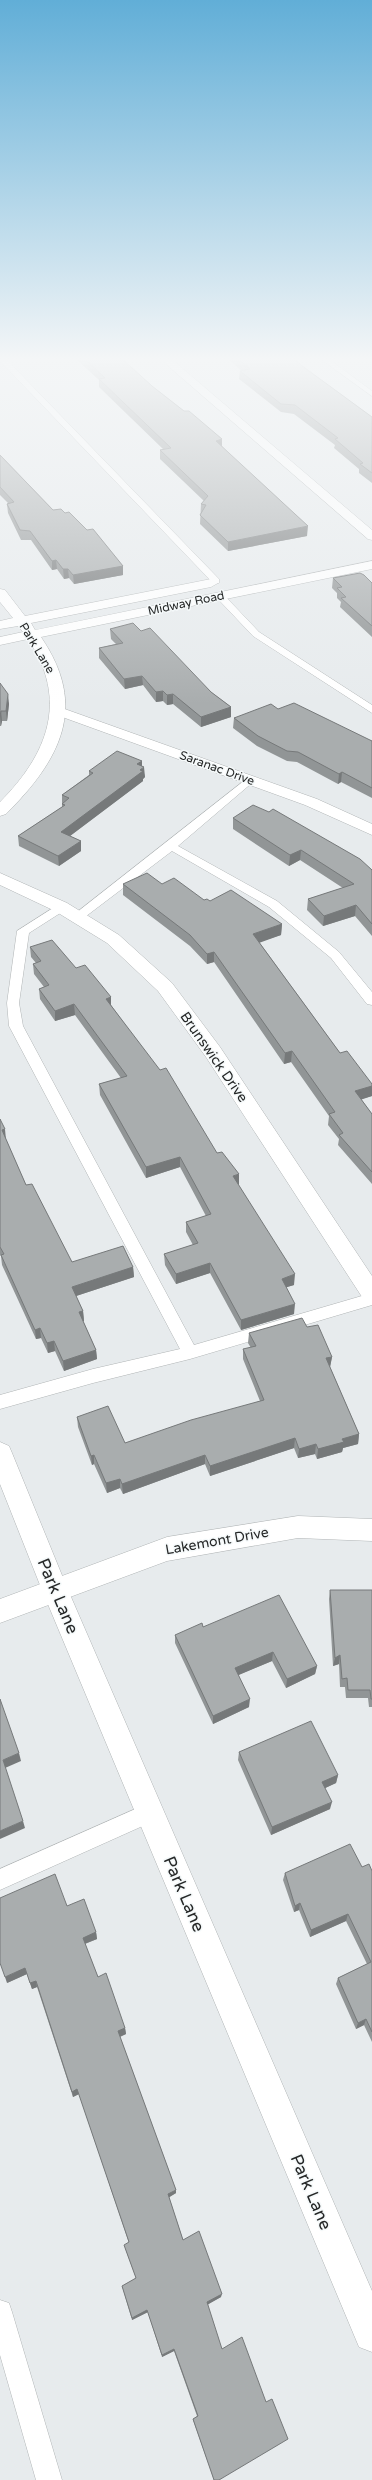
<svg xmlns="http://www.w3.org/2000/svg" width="372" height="2480" viewBox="0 0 372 2480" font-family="'Varela Round',sans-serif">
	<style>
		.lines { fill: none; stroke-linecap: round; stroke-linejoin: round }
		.lane-casing { stroke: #b1b5b6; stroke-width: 1 }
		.street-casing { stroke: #b1b5b6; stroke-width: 1 }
		.secondary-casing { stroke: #b1b5b6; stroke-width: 1 }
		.lane { fill: #fff; fill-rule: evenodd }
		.street { fill: #fff; fill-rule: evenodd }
		.secondary { fill: #fff; fill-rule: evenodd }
		.wall { fill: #919596 }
		.shaded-wall { fill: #76797a }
		.building { fill: #a9adae; stroke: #76797a }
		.labels { text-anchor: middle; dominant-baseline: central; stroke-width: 3; stroke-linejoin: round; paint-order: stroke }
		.far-street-label { font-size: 12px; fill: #252727; stroke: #f5f9fa }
		.street-label { font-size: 14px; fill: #252727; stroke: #f5f9fa }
		.near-street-label { font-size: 17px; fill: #252727; stroke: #f5f9fa }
	</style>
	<rect width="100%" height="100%" fill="#e7ebed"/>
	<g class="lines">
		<defs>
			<g id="lane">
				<polygon points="0,357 4,357 219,579 219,583 213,583 0,361"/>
				<polygon points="318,357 326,357 372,391 372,396"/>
				<polygon points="217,594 223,594 259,632 372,705 372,713 253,636 217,598"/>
				<polygon points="249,777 254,780 253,782 178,846 277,901 339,952 372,992 372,1005 367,1004 331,958 269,907 172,851 81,920 77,921 71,917"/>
				<polygon points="61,903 67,907 65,910 29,933 19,1003 23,1026 194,1345 372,1293 372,1305 190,1359 93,1383 0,1409 0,1395 93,1369 180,1349 9,1026 7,1003 17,931"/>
				<polygon points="149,1803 156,1806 159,1813 156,1820 0,1890 0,1869"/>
				<polygon points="0,2300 9,2303 12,2312 62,2480 36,2480 0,2355"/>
			</g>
			<g id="street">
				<polygon points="158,357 169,357 372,530 372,540 368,539"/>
				<polygon points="59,707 317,799 372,824 372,835 305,805 54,714 52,711"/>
				<polygon points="0,873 67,903 119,935 172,983 220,1047 372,1276 372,1303 364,1300 206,1057 158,991 107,943 55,911 0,885"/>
				<polygon points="298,1516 372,1519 372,1541 298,1538 167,1561 0,1623 0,1599 167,1537"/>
			</g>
			<g id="secondary">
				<path d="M372,561v8l-331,68c48,70 19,123 -35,177l-6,2v-14c48,-48 69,-102 28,-163l-28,6v-8l23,-5 -5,-6 -18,3v-8l13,-3 -13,-16v-13l5,1 20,26 186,-37 7,4 -7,4 -180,36 4,7z"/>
				<polygon points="0,1442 9,1446 12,1453 68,1590 372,2291 372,2352 359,2347 42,1590 0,1484"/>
			</g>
		</defs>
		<use href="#lane" class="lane-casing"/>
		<use href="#street" class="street-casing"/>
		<use href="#secondary" class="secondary-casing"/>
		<use href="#lane" class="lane"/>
		<use href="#street" class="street"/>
		<use href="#secondary" class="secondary"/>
	</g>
	<g class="wall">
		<polygon points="74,357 120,357 152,386 184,411 222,439 222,446 307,536 228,551 200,524 201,504 204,501 160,459 160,450 163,449 99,387 99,380"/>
		<polygon points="226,357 291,357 305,368 372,417 372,483 359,473 359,469 334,448 335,445 294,414 281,412 239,379 240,371 242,371"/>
		<polygon points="0,455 53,510 65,513 123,566 123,575 74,584 69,578 64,579 57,569 52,570 31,540 21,540 8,513 7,504 8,503 0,495"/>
		<polygon points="333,578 372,583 372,637 340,607 341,602 337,598 337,593 332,588"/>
		<polygon points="110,629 141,631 211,692 231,707 231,717 201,727 173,704 167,705 163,701 156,702 143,685 125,689 99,658 99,648 116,644 111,639"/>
		<polygon points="0,683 9,704 7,721 2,721 1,726 0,726"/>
		<polygon points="278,709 372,741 372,798 341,782 338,784 297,762 287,761 257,746 233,728 234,718"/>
		<polygon points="142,761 142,766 145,777 143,779 143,781 70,836 81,841 81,851 59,866 19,846 18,836 62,807 62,795 89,775 89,771"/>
		<polygon points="233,818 372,870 372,936 355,916 323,926 307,910 308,899 343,888 300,860 289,866 233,829"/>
		<polygon points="123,884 162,884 204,900 210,901 282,924 281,935 259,942 340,1053 372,1084 372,1096 361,1099 372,1114 372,1184 338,1145 339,1139 328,1125 329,1116 291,1062 284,1064 214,962 207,964 190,946 123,895"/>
		<polygon points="30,947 76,968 111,997 111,1005 239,1184 238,1185 294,1285 286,1287 294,1314 241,1330 210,1273 176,1284 165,1265 164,1254 193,1245 186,1232 186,1222 206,1216 180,1167 146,1178 100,1095 99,1084 121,1078 75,1015 55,1021 40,999 39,989 44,987 34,974 33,964 36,963 31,957"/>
		<polygon points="0,1119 6,1140 26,1185 72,1262 133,1267 134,1277 76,1296 83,1311 84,1321 83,1321 96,1350 97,1359 64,1371 55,1351 48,1353 41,1338 36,1339 2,1265 1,1256 0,1255"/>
		<polygon points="307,1327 332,1357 330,1367 359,1434 358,1444 343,1448 342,1452 317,1459 315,1454 298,1458 294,1448 210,1476 205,1464 123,1494 120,1488 107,1493 94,1464 92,1465 78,1427 77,1417 125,1443 260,1401 243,1359 243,1349 251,1348 248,1343 249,1333"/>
		<polygon points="330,1590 372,1590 372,1707 369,1707 368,1698 346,1698 345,1687 340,1687 339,1664 333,1666 329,1599"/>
		<polygon points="203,1627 317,1666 315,1674 286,1688 272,1661 238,1675 249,1707 213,1724 175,1643 175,1635"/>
		<polygon points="239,1752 338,1775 336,1783 325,1788 330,1809 271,1835 238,1760"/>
		<polygon points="362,1867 372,1871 372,2042 364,2025 356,2029 336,1984 338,1978 367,1964 346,1921 310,1937 299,1910 294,1912 283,1880 285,1873"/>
		<polygon points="67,1906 96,1932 97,1939 85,1944 98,1977 125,2028 126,2034 120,2037 176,2190 176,2193 169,2197 183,2240 221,2297 208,2304 219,2480 214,2480 193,2420 193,2419 197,2416 174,2351 162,2357 148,2312 132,2320 122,2286 136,2278 125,2248 129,2243 79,2094 73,2097 37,1987 32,1989 27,1974 7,1983"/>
	</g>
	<g class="shaded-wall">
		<polygon points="222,439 222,448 216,441"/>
		<polygon points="308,526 307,536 228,551 228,542"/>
		<polygon points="56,560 57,569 52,570 52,561"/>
		<polygon points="123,566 123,575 74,584 73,575"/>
		<polygon points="63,569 68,569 69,578 64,579"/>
		<polygon points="142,676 143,685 125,689 124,679"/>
		<polygon points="163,691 163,701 156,702 156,692"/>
		<polygon points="8,694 9,704 7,721 6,711"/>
		<polygon points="173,694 173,704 167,705 167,695"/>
		<polygon points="231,707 231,717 201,727 201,717"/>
		<polygon points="1,711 2,721 1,726 0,716"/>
		<polygon points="142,761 142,769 144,767 145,777 143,779 143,781 62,842 61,832 137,764"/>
		<polygon points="342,772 341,782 338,784 339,774"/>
		<polygon points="81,841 81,851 59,866 58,856"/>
		<polygon points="301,850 300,860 289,866 290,855"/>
		<polygon points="356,905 355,916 323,926 324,916"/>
		<polygon points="282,924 281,935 253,945 253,934"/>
		<polygon points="214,952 214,962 207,964 207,954"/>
		<polygon points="111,997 111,1008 106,999"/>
		<polygon points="74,1004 75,1015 55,1021 55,1011"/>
		<polygon points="292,1051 291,1062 284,1064 285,1053"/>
		<polygon points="372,1086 372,1096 354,1102 355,1091"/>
		<polygon points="5,1129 6,1140 2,1130"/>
		<polygon points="180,1157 180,1167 146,1178 146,1167"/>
		<polygon points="239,1174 239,1184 232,1187 233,1176"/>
		<polygon points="210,1263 210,1273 176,1284 176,1274"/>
		<polygon points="133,1267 134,1277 73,1297 72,1287"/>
		<polygon points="295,1274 294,1285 281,1289 282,1279"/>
		<polygon points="295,1304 294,1314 241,1330 241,1320"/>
		<polygon points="83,1311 84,1321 80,1322 79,1312"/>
		<polygon points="40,1328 41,1338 36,1339 35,1330"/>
		<polygon points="54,1341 55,1351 48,1353 47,1343"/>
		<polygon points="96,1350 97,1359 64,1371 63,1361"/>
		<polygon points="332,1357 330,1367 325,1368 326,1358"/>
		<polygon points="359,1434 358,1444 343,1448 342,1452 317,1459 318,1449 342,1439"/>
		<polygon points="295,1438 294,1448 210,1476 210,1466"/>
		<polygon points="316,1444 315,1454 298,1458 299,1449"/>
		<polygon points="94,1455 94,1464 92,1465 91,1456"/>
		<polygon points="205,1455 205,1464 123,1494 122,1484"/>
		<polygon points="120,1479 120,1488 107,1493 106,1483"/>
		<polygon points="273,1652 272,1661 234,1677 235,1668"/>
		<polygon points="340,1655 339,1664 333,1666 335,1658"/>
		<polygon points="317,1666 315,1674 286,1688 287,1679"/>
		<polygon points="250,1699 249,1707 213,1724 213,1716"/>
		<polygon points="19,1753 21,1761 5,1768 3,1760"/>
		<polygon points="338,1775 336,1783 321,1790 322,1782"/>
		<polygon points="332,1802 330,1809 271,1835 272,1827"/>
		<polygon points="23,1821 25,1828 0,1839 0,1831"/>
		<polygon points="300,1903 299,1910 294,1912 295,1906"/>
		<polygon points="348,1914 346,1921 310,1937 311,1930"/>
		<polygon points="96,1932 97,1939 84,1944 83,1938"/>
		<polygon points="25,1968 27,1974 7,1983 5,1977"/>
		<polygon points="36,1981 37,1987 32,1989 30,1983"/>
		<polygon points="366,2019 364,2025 356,2029 358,2023"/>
		<polygon points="125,2028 126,2034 119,2037 118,2031"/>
		<polygon points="77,2089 79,2094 73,2097 72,2092"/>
		<polygon points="176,2190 176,2193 168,2198 168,2194"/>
		<polygon points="222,2294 221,2297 207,2305 207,2302"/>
		<polygon points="147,2310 148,2312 132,2320 132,2318"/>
		<polygon points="174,2349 174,2351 162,2357 162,2355"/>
	</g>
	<g class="building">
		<polygon points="83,357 120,357 152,386 184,411 189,411 222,439 216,441 308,526 228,542 200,515 206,505 201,504 208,496 160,450 171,448 99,379 105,378"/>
		<polygon points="236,357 291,357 305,368 372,417 372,473 360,464 363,463 335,439 338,438 295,405 281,404 240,371 250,369"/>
		<polygon points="0,455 53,510 61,509 65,513 69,512 87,530 93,529 123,566 73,575 68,569 63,569 56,560 52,561 30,531 20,530 7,504 14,502 0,487"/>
		<polygon points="360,573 364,575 372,583 372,626 341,598 346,597 337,588 342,587 333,578"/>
		<polygon points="133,623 141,631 150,628 211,692 231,707 201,717 173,694 167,695 163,691 156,692 142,676 124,679 99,648 123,643 110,629"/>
		<polygon points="0,683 8,694 6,711 1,711 0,716"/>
		<polygon points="294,703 372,741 372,788 342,772 339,774 298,752 287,751 258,736 234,718 271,704 278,709"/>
		<polygon points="117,751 142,761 137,764 144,767 140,770 143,771 61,832 81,841 58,856 18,836 65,805 62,804 69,798 62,795 93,773 89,771"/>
		<polygon points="253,805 269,812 273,809 360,859 372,870 372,924 356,905 324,916 308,899 354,884 301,850 290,855 233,818"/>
		<polygon points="147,873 162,884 174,878 204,900 207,899 210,901 231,890 282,924 253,934 340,1053 347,1051 372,1084 372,1086 355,1091 372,1114 372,1172 339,1135 343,1133 329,1114 335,1112 292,1051 285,1053 214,952 207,954 190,935 123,884"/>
		<polygon points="52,940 76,968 85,965 111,997 106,999 160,1070 166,1068 217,1153 222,1152 239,1174 233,1176 295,1274 282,1279 295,1304 241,1320 210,1263 176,1274 164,1254 198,1243 186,1222 211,1214 180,1157 146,1167 99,1084 127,1076 74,1004 55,1011 39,989 49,985 33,964 41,961 30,947"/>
		<polygon points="0,1119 5,1129 2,1130 26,1185 32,1184 72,1262 123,1246 133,1267 72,1287 83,1311 79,1312 96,1350 63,1361 54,1341 47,1343 40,1328 35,1330 1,1255 4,1254 0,1247"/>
		<polygon points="302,1318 307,1327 318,1325 332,1357 326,1358 359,1434 342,1439 344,1442 318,1449 316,1444 299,1449 295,1438 210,1466 205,1455 122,1484 120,1479 106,1483 94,1455 91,1456 77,1417 108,1406 125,1443 191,1420 264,1400 243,1349 256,1346 249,1333"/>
		<polygon points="330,1590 372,1590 372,1699 371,1699 370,1690 348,1690 347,1678 342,1679 340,1655 335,1658"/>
		<polygon points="279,1595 317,1666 287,1679 273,1652 235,1668 250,1699 213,1716 175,1635 202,1623 203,1627"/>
		<polygon points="0,1699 19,1753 3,1760 23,1821 0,1831"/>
		<polygon points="311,1721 338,1775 322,1782 332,1802 272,1827 239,1752"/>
		<polygon points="350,1844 362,1867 369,1864 372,1871 372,2032 366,2019 358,2023 338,1978 371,1962 348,1914 311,1930 300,1903 295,1906 285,1873"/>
		<polygon points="55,1874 67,1906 84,1899 96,1932 83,1938 98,1977 106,1973 125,2028 118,2031 176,2190 168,2194 183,2240 199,2231 222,2294 207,2302 222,2349 242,2337 266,2402 272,2399 288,2439 219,2480 214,2480 193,2419 198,2416 174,2349 162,2355 147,2310 132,2318 122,2286 136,2278 124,2245 129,2242 77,2089 72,2092 36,1981 30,1983 25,1968 5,1977 0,1963 0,1898"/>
	</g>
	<linearGradient id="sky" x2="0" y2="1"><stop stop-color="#61aed7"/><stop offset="0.51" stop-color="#f4f6f7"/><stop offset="1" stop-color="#f4f6f7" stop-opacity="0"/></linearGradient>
	<rect width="372" height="704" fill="url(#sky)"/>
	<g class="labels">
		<g class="far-street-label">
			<text transform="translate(186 603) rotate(-12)">Midway Road</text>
			<text transform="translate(37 648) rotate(59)">Park Lane</text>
			<text transform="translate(217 768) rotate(20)">Saranac Drive</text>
		</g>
		<g class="street-label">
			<text transform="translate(214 1057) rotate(55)">Brunswick Drive</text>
			<text transform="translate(217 1541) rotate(-10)">Lakemont Drive</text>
		</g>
		<g class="near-street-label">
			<text transform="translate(58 1596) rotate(67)">Park Lane</text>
			<text transform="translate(184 1894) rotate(67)">Park Lane</text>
			<text transform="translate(311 2192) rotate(67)">Park Lane</text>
		</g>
	</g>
</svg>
